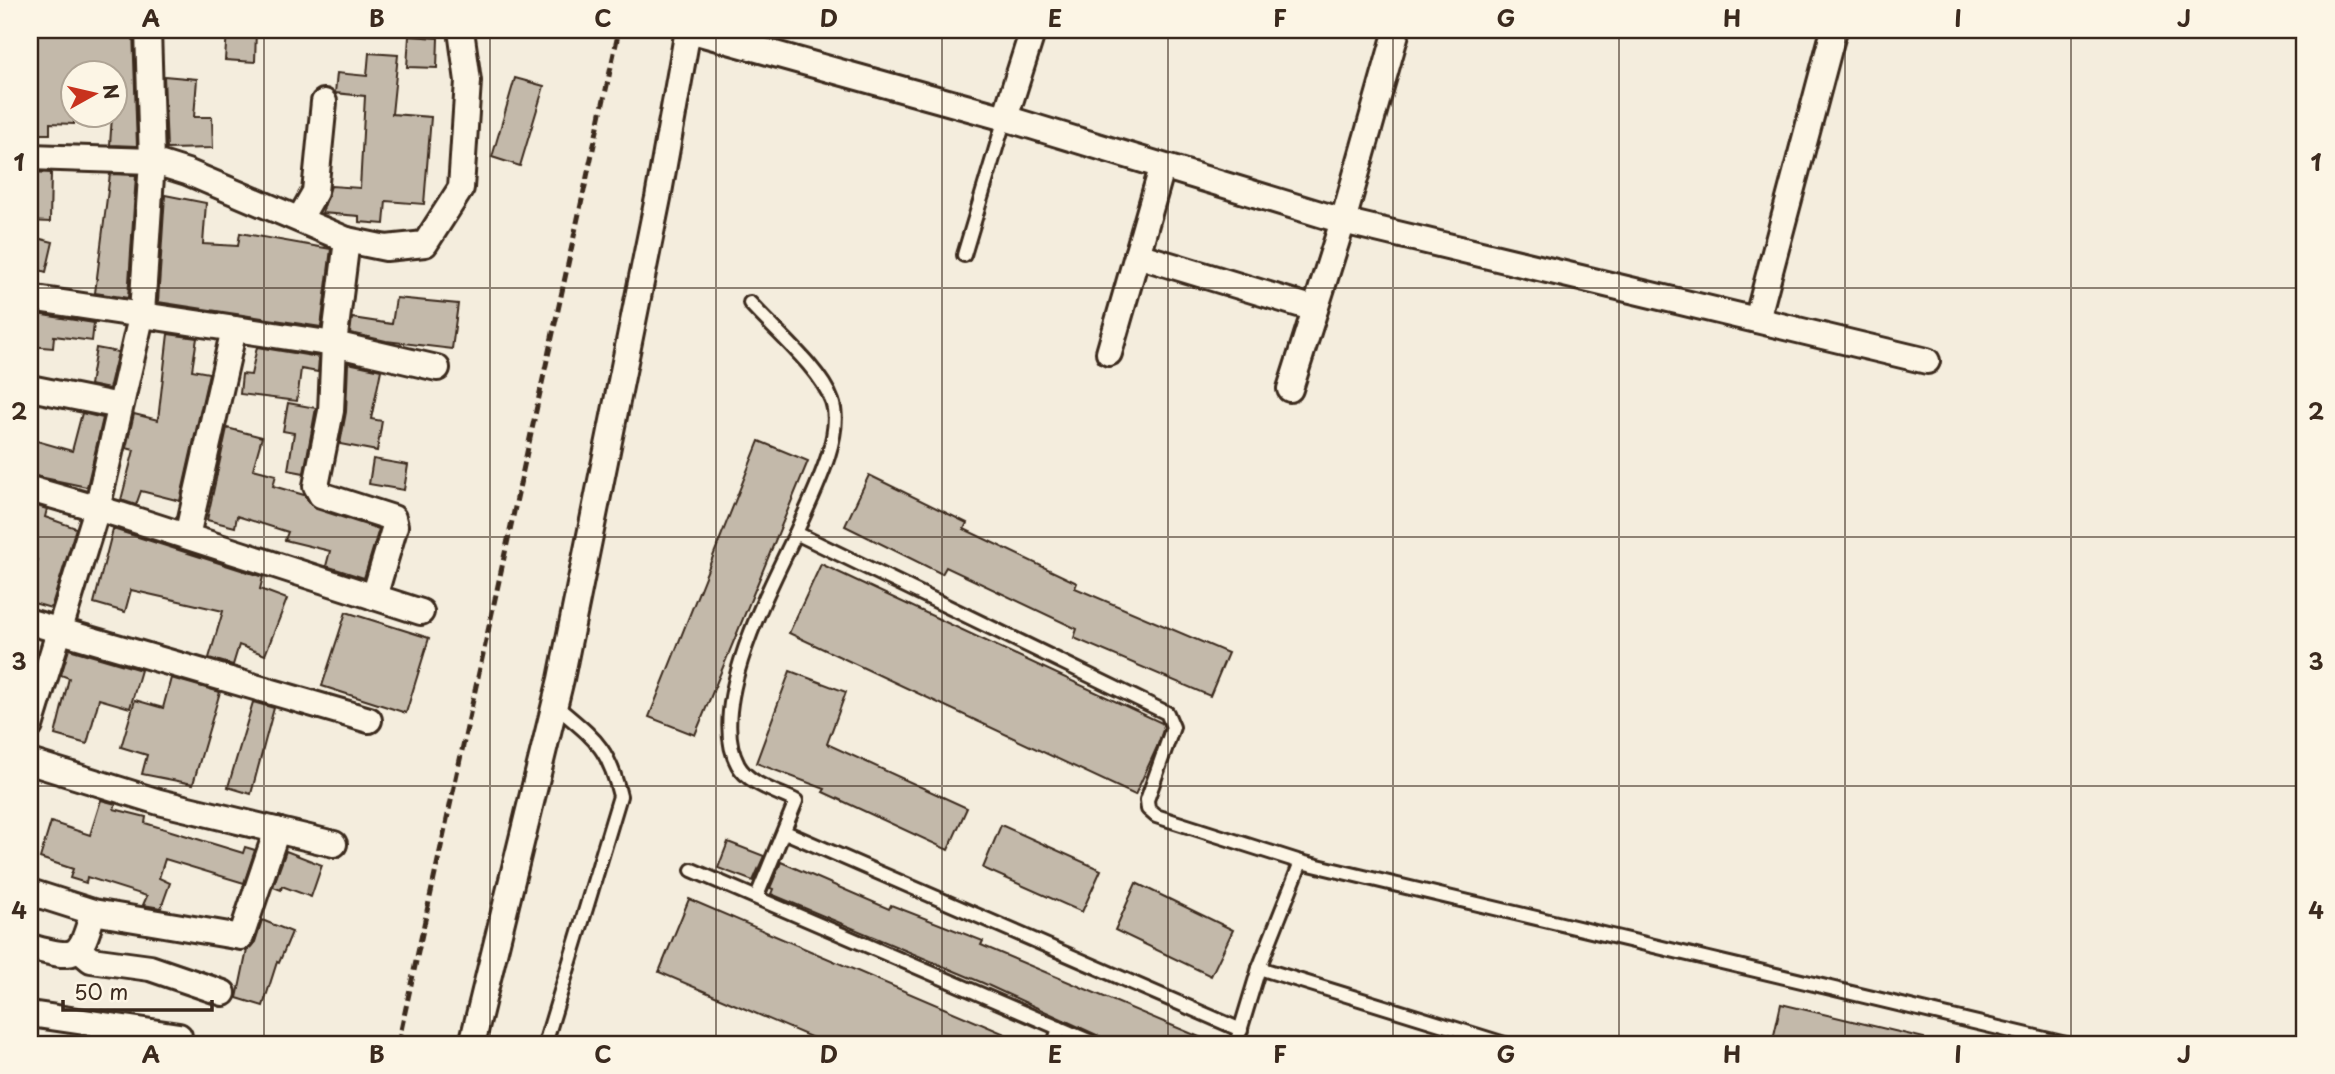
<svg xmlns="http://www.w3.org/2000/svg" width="2335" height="1074" viewBox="0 0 2335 1074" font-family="'Playpen Sans',sans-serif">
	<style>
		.building { fill: #c3b9aa; stroke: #3b2a1e; stroke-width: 2 }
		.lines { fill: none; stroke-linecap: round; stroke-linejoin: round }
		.service-casing { stroke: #3b2a1e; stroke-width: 18 }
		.minor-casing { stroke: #3b2a1e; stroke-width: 30 }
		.service { stroke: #fcf5e5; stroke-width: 12 }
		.minor { stroke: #fcf5e5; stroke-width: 24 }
		.rail { stroke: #3b2a1e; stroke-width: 5; stroke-dasharray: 10 5; stroke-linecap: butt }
		.grid { fill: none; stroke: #3b2a1e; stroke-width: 2; stroke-opacity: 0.55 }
		.neatline { fill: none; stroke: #3b2a1e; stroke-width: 2.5 }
		.grid-label { font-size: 23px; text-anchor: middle; font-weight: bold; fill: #3b2a1e }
	</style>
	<rect width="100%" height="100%" fill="#f4eddd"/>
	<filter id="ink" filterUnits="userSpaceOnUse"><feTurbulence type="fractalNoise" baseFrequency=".0143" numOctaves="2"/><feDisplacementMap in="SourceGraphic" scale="14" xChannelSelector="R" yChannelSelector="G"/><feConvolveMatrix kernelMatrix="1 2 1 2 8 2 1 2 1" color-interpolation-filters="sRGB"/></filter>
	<g filter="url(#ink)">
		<g class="building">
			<polygon points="30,30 133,30 137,146 110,145 112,116 116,116 116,74 74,74 74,124 50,123 50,134 30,134"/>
			<polygon points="227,30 256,30 255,62 225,60"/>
			<polygon points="409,36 438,38 437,68 407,67"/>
			<polygon points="369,53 398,55 392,114 431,117 424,204 386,201 384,224 359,222 359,216 322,213 331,186 360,188 365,96 335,93 337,73 367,76"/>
			<polygon points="164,76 197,79 194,117 212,117 213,148 167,149"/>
			<polygon points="515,78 544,86 520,166 492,157"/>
			<polygon points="30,172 51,173 50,222 30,221"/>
			<polygon points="110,174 136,175 128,298 95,293"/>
			<polygon points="165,195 206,203 203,244 238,246 240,233 331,249 321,327 158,302"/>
			<polygon points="37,238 53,242 46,272 30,267"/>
			<polygon points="396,298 458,304 452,349 386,341 350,333 352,318 392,324"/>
			<polygon points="30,313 94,323 92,341 54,336 53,348 30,346"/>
			<polygon points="168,334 197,338 192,370 209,373 180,501 141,491 136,505 121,500 134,450 126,448 134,414 158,420"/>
			<polygon points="257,347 319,357 318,372 301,369 297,401 240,394 242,374 251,375"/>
			<polygon points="96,348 118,352 109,389 90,385"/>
			<polygon points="348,363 381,370 371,419 382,421 377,451 340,444 346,412"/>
			<polygon points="288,403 316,408 304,473 288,470 294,433 283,431"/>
			<polygon points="82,413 103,418 87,487 30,475 30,439 72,451"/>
			<polygon points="227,428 262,437 253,469 276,475 273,486 304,495 316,509 379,529 364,578 326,566 330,551 285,540 288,532 237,516 235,527 207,520"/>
			<polygon points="759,441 808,461 695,735 649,717"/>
			<polygon points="373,459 408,465 404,490 369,484"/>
			<polygon points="869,475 967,523 964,529 1077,583 1075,588 1228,653 1210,696 1074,638 1077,629 946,567 942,574 845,526"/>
			<polygon points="30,504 47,509 45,517 76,528 51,608 30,602 30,586 38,560 30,557"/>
			<polygon points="113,529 263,577 260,589 287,599 265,655 239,645 233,665 209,658 223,611 131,590 125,612 94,603"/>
			<polygon points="821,564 1162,723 1164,727 1157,747 1135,795 789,633"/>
			<polygon points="346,612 429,638 406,713 322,686"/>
			<polygon points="69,649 141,670 130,708 99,699 87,744 55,735 69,678 61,675"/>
			<polygon points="790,671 846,692 827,744 967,808 948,850 823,792 825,789 756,763"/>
			<polygon points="171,678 220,692 193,784 142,774 147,755 121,747 135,700 163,708"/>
			<polygon points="253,702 274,708 251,794 228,787"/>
			<polygon points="101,800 116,804 114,809 146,817 145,823 243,853 245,847 255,850 244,883 165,859 159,878 170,883 161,908 143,905 147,896 87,877 86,883 70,878 73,869 40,858 51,822 90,835"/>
			<polygon points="1001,825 1101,870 1082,912 983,868"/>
			<polygon points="728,842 764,856 753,881 718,868"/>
			<polygon points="286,851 322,865 311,897 282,886 281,890 273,887"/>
			<polygon points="781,862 889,909 891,905 983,941 981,945 1216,1044 1119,1044 1101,1037 983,983 771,894 773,889 770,888"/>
			<polygon points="1136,883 1233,930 1211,976 1115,930"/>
			<polygon points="689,899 1028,1044 827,1044 659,972"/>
			<polygon points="262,920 292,932 279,963 277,962 263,1006 237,998 247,950 255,942"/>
			<polygon points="1781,1004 1924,1038 1923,1044 1772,1044"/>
		</g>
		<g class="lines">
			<defs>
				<g id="service">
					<polyline points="964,255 1005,118"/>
					<path d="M750,303c24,27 70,65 82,98 13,35 -22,99 -36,132l371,180 6,14 -26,73 1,9 8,7 145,46 765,182"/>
					<polyline points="785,832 1241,1030"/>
					<polyline points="692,870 1096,1044"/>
					<path d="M757,896l39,-95c-18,-9 -48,-17 -58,-36 -32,-58 32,-177 58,-232"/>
					<polyline points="1259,968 1505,1044"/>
					<path d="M545,1044l75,-248c-12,-51 -27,-58 -65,-91"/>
					<polyline points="1054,1044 1059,1028"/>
					<polyline points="1236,1044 1259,968 1301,862"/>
				</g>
				<g id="minor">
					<polyline points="689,30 1005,118 1343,221 1927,361"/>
					<polyline points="1005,118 1033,30"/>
					<polyline points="30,157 152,161 187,172 347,240 386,248 425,244 461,188 468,81 461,30"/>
					<polyline points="300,218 315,192 324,102"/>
					<polyline points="347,240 334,344 331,411 316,486 321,495 393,518 395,526 374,597"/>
					<polyline points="1137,255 1315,309"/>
					<polyline points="30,298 334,344 437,368"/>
					<polyline points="1757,320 1834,30"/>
					<polyline points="1109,353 1162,168"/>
					<polyline points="30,388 120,406"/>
					<polyline points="1290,389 1343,221 1397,30"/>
					<polyline points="30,489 120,515 421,612"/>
					<polyline points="187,536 234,329"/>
					<polyline points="30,622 369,720"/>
					<polyline points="30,726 97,509 142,313 152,161 148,30"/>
					<polyline points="30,762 159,802 334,844"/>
					<polyline points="30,892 93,912 241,937 277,830"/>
					<path d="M30,947c47,13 50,12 63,-35"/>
					<polyline points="79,950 91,960 150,968 223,993"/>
					<polyline points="30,1014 179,1036"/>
					<polyline points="472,1044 561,679 658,198 688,30"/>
				</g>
			</defs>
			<use href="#service" class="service-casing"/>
			<use href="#minor" class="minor-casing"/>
			<use href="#service" class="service"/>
			<use href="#minor" class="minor"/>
			<polyline class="rail" points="398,1044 619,30"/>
		</g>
	</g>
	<path class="grid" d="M264,30v1014M490,30v1014M716,30v1014M942,30v1014M1168,30v1014M1393,30v1014M1619,30v1014M1845,30v1014M2071,30v1014M30,288h2275M30,537h2275M30,786h2275"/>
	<rect width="2335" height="1074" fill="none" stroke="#fcf5e5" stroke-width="77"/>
	<g transform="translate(94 94) rotate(82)"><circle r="33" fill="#fcf5e5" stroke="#afa495" stroke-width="2"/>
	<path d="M0-5L12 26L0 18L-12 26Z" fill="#c8321e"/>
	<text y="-10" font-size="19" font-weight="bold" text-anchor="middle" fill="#3b2a1e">N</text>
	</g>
	<path d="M63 1000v10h149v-10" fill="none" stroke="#3b2a1e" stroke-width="3.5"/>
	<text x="74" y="1000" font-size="21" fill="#3b2a1e" stroke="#fcf5e5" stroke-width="5" paint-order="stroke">50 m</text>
	<rect x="38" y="38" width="2258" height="998" class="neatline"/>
	<g class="grid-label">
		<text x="151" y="27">A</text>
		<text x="377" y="27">B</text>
		<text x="603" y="27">C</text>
		<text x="829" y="27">D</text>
		<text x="1055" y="27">E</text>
		<text x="1280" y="27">F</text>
		<text x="1506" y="27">G</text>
		<text x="1732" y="27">H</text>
		<text x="1958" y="27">I</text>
		<text x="2184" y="27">J</text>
		<text x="19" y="171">1</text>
		<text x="2316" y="171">1</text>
		<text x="19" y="420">2</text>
		<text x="2316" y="420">2</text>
		<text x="19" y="670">3</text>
		<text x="2316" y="670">3</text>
		<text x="19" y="919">4</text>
		<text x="2316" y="919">4</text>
		<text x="151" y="1063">A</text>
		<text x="377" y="1063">B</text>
		<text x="603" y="1063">C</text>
		<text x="829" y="1063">D</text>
		<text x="1055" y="1063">E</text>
		<text x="1280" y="1063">F</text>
		<text x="1506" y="1063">G</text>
		<text x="1732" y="1063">H</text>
		<text x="1958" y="1063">I</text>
		<text x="2184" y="1063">J</text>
	</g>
</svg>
